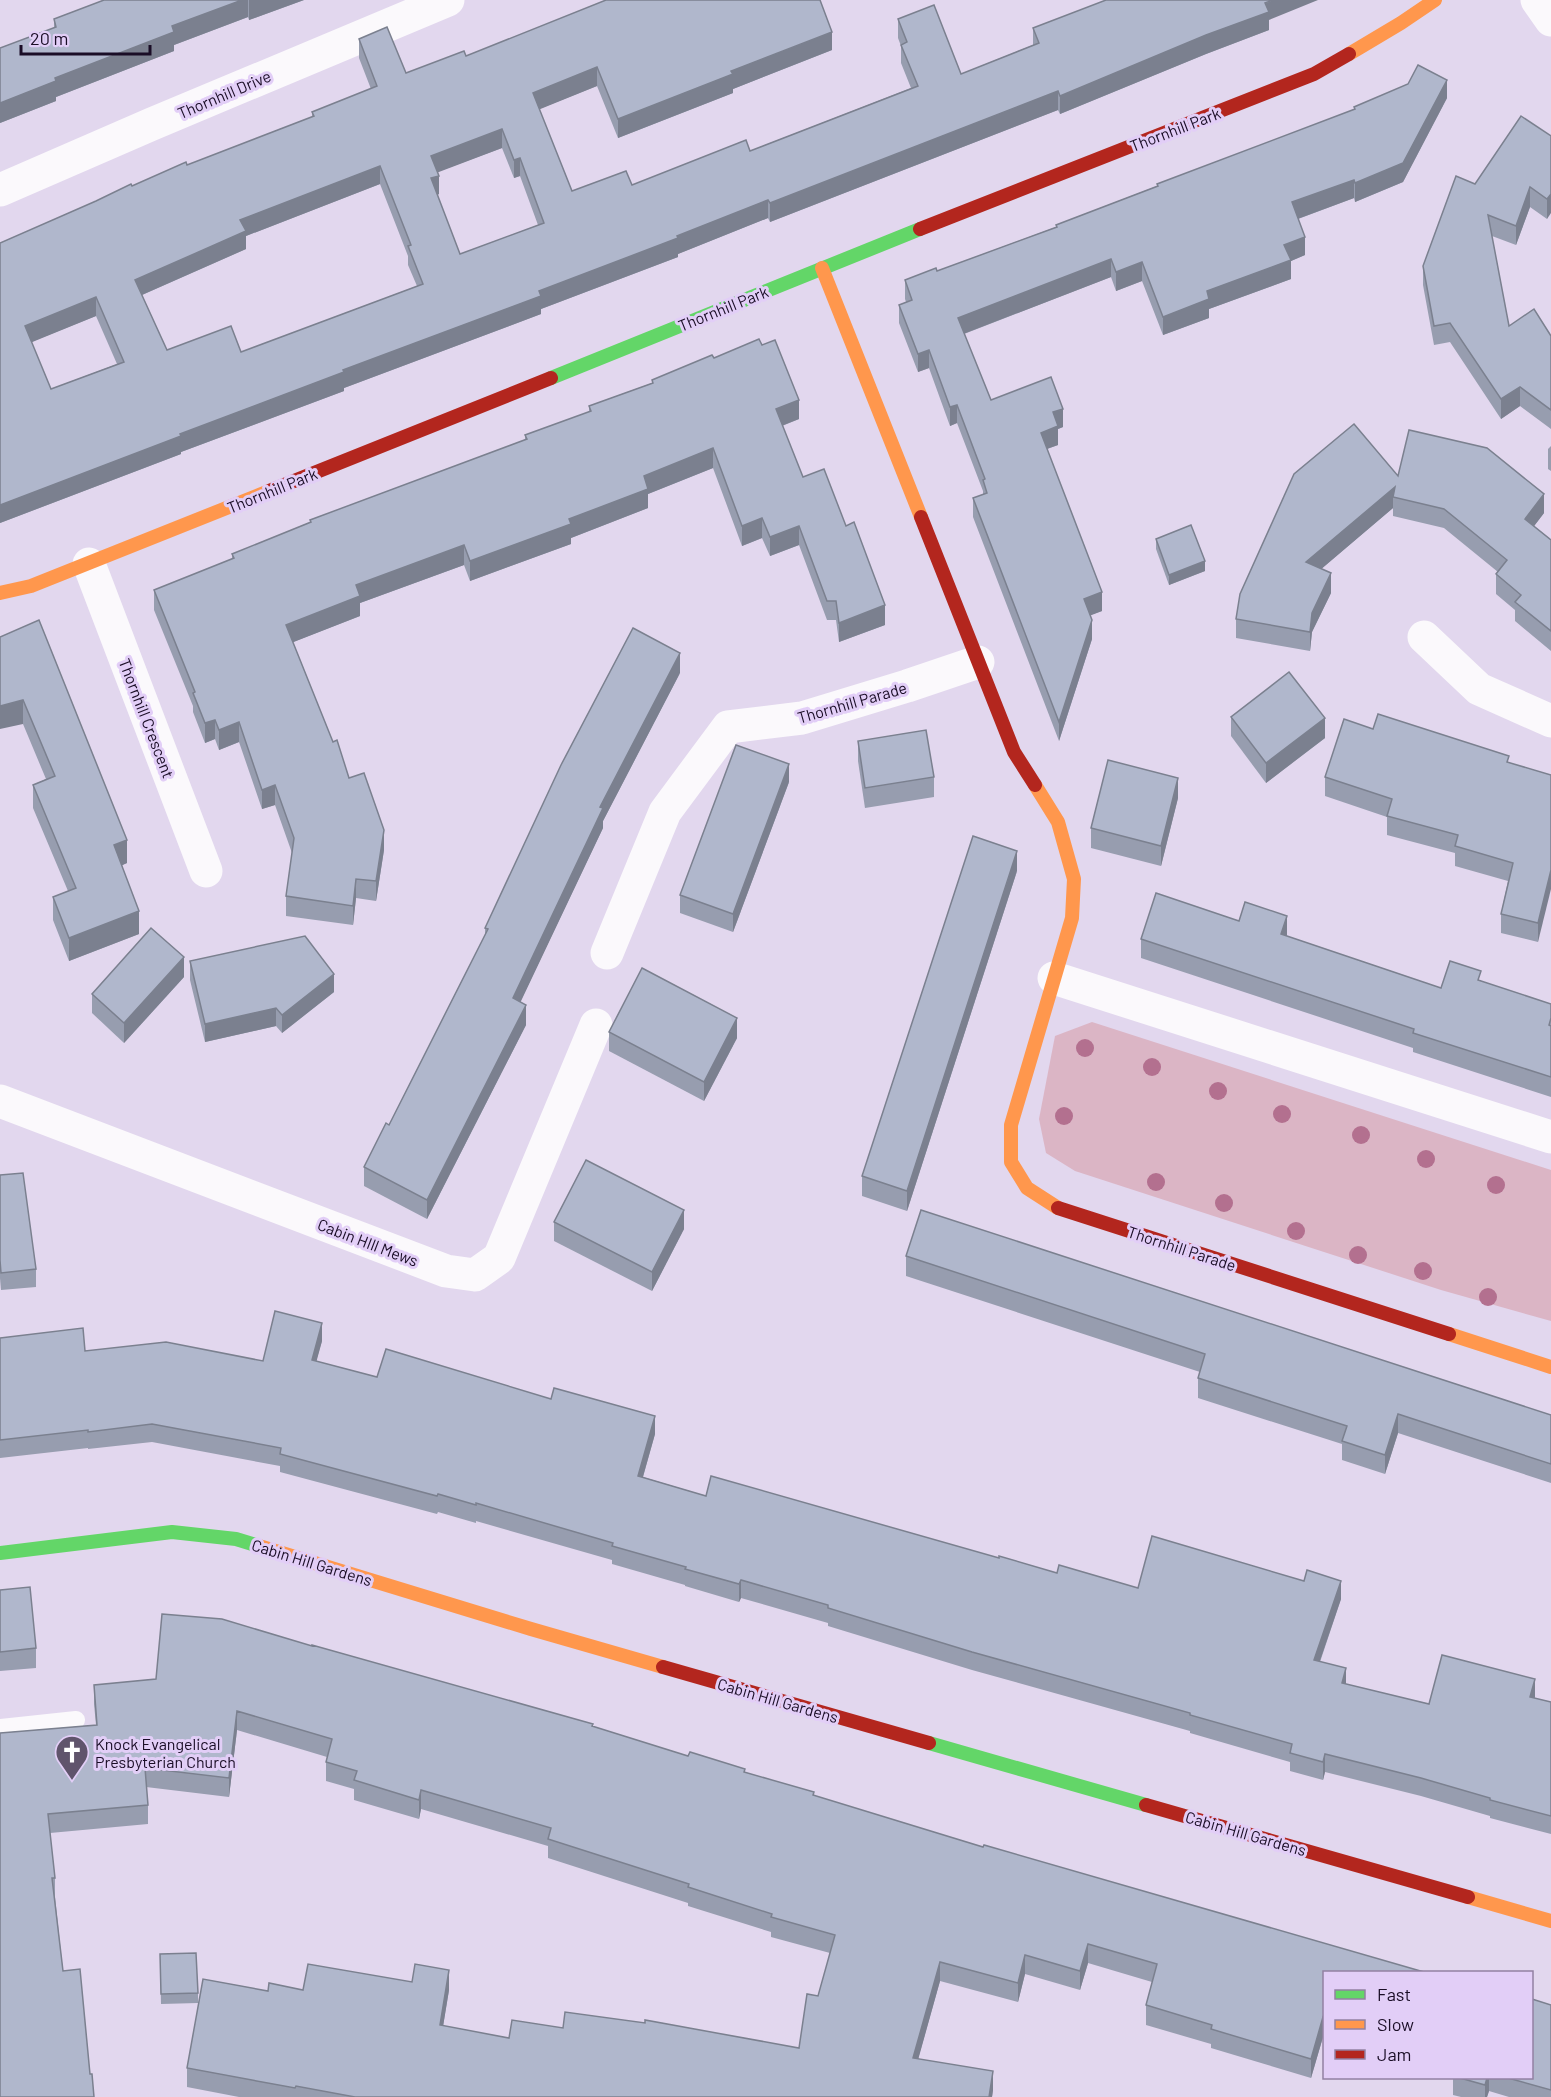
<svg xmlns="http://www.w3.org/2000/svg" width="1551" height="2097" viewBox="0 0 1551 2097" font-family="Barlow,sans-serif">
	<style>
		.green { fill: #dbb5c5 }
		.lines { fill: none; stroke-linecap: round; stroke-linejoin: round }
		.lane { stroke: #fbf9fc; stroke-width: 18 }
		.street { stroke: #fbf9fc; stroke-width: 33 }
		.fast { stroke: #63d668; stroke-width: 14 }
		.slow { stroke: #ff974d; stroke-width: 14 }
		.jam { stroke: #b3261e; stroke-width: 14 }
		.tree { fill: #b3708f }
		.wall { fill: #979daf; fill-rule: evenodd }
		.shaded-wall { fill: #7b808f }
		.building { fill: #b0b7cc; stroke: #7b808f; stroke-width: 1.5; fill-rule: evenodd }
		.labels { text-anchor: middle; dominant-baseline: central; stroke-width: 6; stroke-linejoin: round; paint-order: stroke }
		.street-label { font-size: 16px; fill: #1a0d26; stroke: #e2cef7 }
		.poi-label { font-size: 16px; fill: #1a0d26; stroke: #e2cef7; text-anchor: start }
	</style>
	<rect width="100%" height="100%" fill="#e2d7ee"/>
	<polygon class="green" points="1092,1022 1551,1170 1551,1321 1441,1290 1075,1171 1046,1153 1039,1119 1055,1036"/>
	<g class="lines">
		<polyline class="lane" points="0,1728 76,1720"/>
		<g class="street">
			<polyline points="1537,0 1551,20"/>
			<polyline points="0,190 152,124 448,0"/>
			<polyline points="89,564 206,871"/>
			<polyline points="1424,637 1479,689 1551,721"/>
			<polyline points="607,953 665,812 728,727 802,718 907,686 978,662"/>
			<polyline points="1054,978 1551,1137"/>
			<polyline points="0,1101 446,1271 475,1275 499,1258 596,1025"/>
		</g>
		<g class="fast">
			<polyline points="551,378 920,229"/>
			<polyline points="0,1553 172,1532 236,1539 259,1546"/>
			<polyline points="929,1743 1146,1805"/>
		</g>
		<g class="slow">
			<polyline points="1349,54 1401,23 1435,0"/>
			<polyline points="822,268 921,517"/>
			<polyline points="0,593 31,586 269,491"/>
			<polyline points="1035,785 1058,822 1074,879 1072,918 1011,1125 1011,1162 1027,1188 1058,1208"/>
			<polyline points="1449,1334 1551,1367"/>
			<polyline points="259,1546 531,1629 663,1667"/>
			<polyline points="1468,1897 1551,1921"/>
		</g>
		<g class="jam">
			<polyline points="920,229 1314,74 1349,54"/>
			<polyline points="269,491 551,378"/>
			<polyline points="921,517 1014,752 1035,785"/>
			<polyline points="1058,1208 1449,1334"/>
			<polyline points="663,1667 929,1743"/>
			<polyline points="1146,1805 1468,1897"/>
		</g>
	</g>
	<g class="tree">
		<circle cx="1085" cy="1048" r="9"/>
		<circle cx="1152" cy="1067" r="9"/>
		<circle cx="1218" cy="1091" r="9"/>
		<circle cx="1282" cy="1114" r="9"/>
		<circle cx="1064" cy="1116" r="9"/>
		<circle cx="1361" cy="1135" r="9"/>
		<circle cx="1426" cy="1159" r="9"/>
		<circle cx="1156" cy="1182" r="9"/>
		<circle cx="1496" cy="1185" r="9"/>
		<circle cx="1224" cy="1203" r="9"/>
		<circle cx="1296" cy="1231" r="9"/>
		<circle cx="1358" cy="1255" r="9"/>
		<circle cx="1423" cy="1271" r="9"/>
		<circle cx="1488" cy="1297" r="9"/>
	</g>
	<g class="wall">
		<polygon points="104,0 304,0 249,20 248,17 174,45 174,51 56,97 56,101 0,123 0,48 54,28 54,19"/>
		<path d="M898,19l63,55 72,-29v-17l236,-8v10l-63,24 -146,60 -2,-4 -288,112 -2,-4 -90,36v3l-137,52v5l-197,74v3l-163,61v2l-181,69v-280l132,-57 180,-69v-5l59,-23 -12,-31v-19l47,34 60,-17 366,-6 -99,39v4l-115,45 -21,-52 -58,23 33,82 60,-6 118,-34 161,-63 -10,-25v-17l-3,-8zM502,148l12,30 6,-2 18,49 -78,29 -23,-59 2,-1 -2,-22zM380,184l28,72v9l9,21 -176,66 -74,-2 -25,-55 104,-46v-13zM96,316l21,48 -66,25 -20,-47z"/>
		<polygon points="1447,98 1403,182 1355,202 1354,198 1298,219 1305,255 1291,261 1291,279 1209,309 1209,318 1163,335 1142,281 1116,291 1111,277 964,334 991,400 1063,427 1058,429 1058,445 1047,449 1102,611 1090,615 1092,639 1059,741 973,517 973,498 983,495 983,491 957,423 950,426 929,368 918,372 899,323 899,305 906,302 905,299 905,280 937,271 1056,227 1056,225 1157,186 1157,184 1354,110 1354,107"/>
		<polygon points="1551,136 1547,219 1530,207 1516,245 1492,236 1509,326 1551,336 1551,429 1520,406 1501,419 1450,342 1434,345 1423,285 1423,266 1475,184"/>
		<polygon points="714,358 799,419 782,426 803,477 885,625 839,642 836,620 827,620 799,545 770,556 762,538 742,546 713,468 648,494 648,508 571,538 571,544 470,581 464,565 360,603 360,616 293,642 333,742 349,778 384,850 376,901 356,898 353,925 286,916 286,896 292,853 275,805 262,809 239,742 219,750 215,739 205,743 193,712 193,706 154,610 154,590 232,559 232,554 310,523 310,520 525,440 525,435 589,412 589,406 652,383 652,380"/>
		<polygon points="1551,446 1551,471 1548,469 1548,449"/>
		<polygon points="1398,476 1544,513 1534,526 1551,540 1551,651 1515,621 1515,610 1496,594 1496,574 1498,572 1444,528 1393,516 1393,508 1321,569 1331,593 1312,632 1310,651 1236,638 1236,619"/>
		<polygon points="1156,539 1205,571 1169,585 1156,549"/>
		<polygon points="0,637 127,863 122,865 139,934 69,961 53,920 53,897 68,891 33,808 33,785 46,779 23,724"/>
		<polygon points="680,673 603,821 603,828 520,1002 526,1025 427,1219 364,1186 364,1167 389,1125 485,935 485,928"/>
		<polygon points="1231,717 1325,738 1266,783 1231,736"/>
		<polygon points="858,741 934,777 934,797 865,808 858,761"/>
		<polygon points="1509,763 1551,775 1538,942 1501,933 1501,914 1508,881 1455,866 1455,853 1387,835 1387,817 1325,796 1325,777"/>
		<polygon points="789,782 733,932 680,913 680,895"/>
		<polygon points="1178,798 1161,866 1091,848 1091,828"/>
		<polygon points="1017,871 907,1211 862,1196 862,1176"/>
		<polygon points="1287,936 1441,988 1481,981 1551,1004 1551,1097 1413,1052 1413,1048 1141,958 1141,939"/>
		<polygon points="190,961 334,992 282,1033 276,1026 205,1042 190,980"/>
		<polygon points="184,977 124,1043 92,1013 92,994"/>
		<polygon points="609,1032 737,1038 704,1101 609,1051"/>
		<polygon points="0,1175 36,1269 36,1287 1,1290 0,1278"/>
		<polygon points="554,1222 684,1229 652,1291 554,1241"/>
		<polygon points="906,1256 1551,1415 1551,1483 1398,1433 1385,1474 1342,1460 1342,1444 1198,1398 1198,1378 1200,1372 906,1276"/>
		<polygon points="0,1338 85,1351 263,1361 322,1341 316,1361 377,1377 655,1434 643,1477 706,1496 999,1558 1057,1573 1138,1588 1341,1599 1320,1662 1346,1684 1429,1704 1534,1698 1551,1702 1551,1834 1490,1818 1490,1816 1421,1796 1325,1772 1323,1780 1290,1771 1290,1762 1190,1733 1190,1731 972,1670 828,1626 828,1623 741,1598 739,1602 685,1586 685,1585 612,1564 612,1560 476,1521 476,1523 438,1512 437,1514 280,1472 280,1466 152,1442 88,1449 88,1448 0,1458"/>
		<polygon points="0,1590 36,1648 36,1668 0,1671"/>
		<polygon points="312,1646 593,1727 688,1756 745,1772 1324,1972 1324,2037 1323,2037 1311,2078 1211,2048 1211,2044 1146,2025 1146,2005 1152,1982 1088,1963 1080,1990 1025,1974 1018,2002 940,1981 918,2059 993,2090 992,2097 239,2097 187,2087 187,2068 268,1991 449,1990 443,2026 509,2038 563,2028 799,2048 818,1996 830,1953 771,1937 771,1932 688,1906 688,1903 548,1858 548,1846 421,1809 419,1819 354,1800 354,1789 326,1781 326,1762 327,1757 237,1730 229,1797 146,1787 148,1805 148,1824 50,1833 55,1878 55,1897 63,1971 90,2074 0,1733 96,1725 94,1704 94,1685 156,1679"/>
		<polygon points="160,1954 198,1993 198,2003 161,2004"/>
		<polygon points="1551,2005 1551,2097 1509,2097 1489,2091 1487,2097 1461,2097 1453,2095 1453,2078 1532,2078"/>
	</g>
	<g class="shaded-wall">
		<polygon points="242,0 248,0 248,17 174,45 174,51 56,97 56,101 0,123 0,103 172,26"/>
		<polygon points="249,0 304,0 249,20"/>
		<polygon points="1273,0 1318,0 1269,20 1269,30 1206,54 1060,114 1060,96"/>
		<polygon points="832,32 832,50 733,89 733,93 618,138 618,119 731,71"/>
		<polygon points="597,67 597,86 533,112 533,93"/>
		<polygon points="1447,80 1447,98 1403,182 1355,202 1355,183"/>
		<polygon points="1058,91 1058,110 770,222 770,203"/>
		<polygon points="502,129 502,148 431,175 431,156"/>
		<polygon points="520,158 520,176 514,178 514,160"/>
		<polygon points="380,166 380,184 246,236 246,249 135,298 135,280 240,220"/>
		<polygon points="439,176 439,194 431,197 431,178"/>
		<polygon points="1354,180 1354,198 1292,221 1292,202"/>
		<polygon points="1530,187 1530,207 1516,245 1516,226"/>
		<polygon points="1551,194 1551,213 1547,219 1547,199"/>
		<polygon points="768,200 768,218 678,254 678,257 541,309 541,314 344,388 344,391 181,452 181,454 0,523 0,505 343,370 677,236"/>
		<polygon points="1305,237 1305,255 1291,261 1291,279 1209,309 1209,318 1163,335 1163,317 1284,245"/>
		<polygon points="1111,259 1111,277 958,336 958,318"/>
		<polygon points="1142,262 1142,281 1116,291 1116,272"/>
		<polygon points="96,297 96,316 25,345 25,326"/>
		<polygon points="929,350 929,368 918,372 918,354"/>
		<polygon points="1520,387 1520,406 1501,419 1501,399"/>
		<polygon points="799,400 799,419 776,428 776,409"/>
		<polygon points="957,405 957,423 950,426 950,407"/>
		<polygon points="1063,409 1063,427 1058,429 1058,445 1041,451 1041,433 1053,412"/>
		<polygon points="713,448 713,468 648,494 648,508 571,538 571,544 470,581 470,561 569,519 644,476"/>
		<polygon points="1395,487 1393,497 1393,508 1306,582 1306,562"/>
		<polygon points="1544,494 1544,513 1525,538 1525,519"/>
		<polygon points="762,518 762,538 742,546 742,526"/>
		<polygon points="799,526 799,545 770,556 770,537"/>
		<polygon points="464,545 464,565 360,603 360,616 286,645 286,625 356,585"/>
		<polygon points="1205,561 1205,571 1169,585 1169,575"/>
		<polygon points="1331,573 1331,593 1312,632 1310,651 1310,632 1312,613"/>
		<polygon points="1102,592 1102,611 1084,618 1084,599"/>
		<polygon points="885,605 885,625 839,642 839,623"/>
		<polygon points="1092,620 1092,639 1059,741 1059,722"/>
		<polygon points="680,653 680,673 603,821 603,828 513,1018 513,998 600,807"/>
		<polygon points="23,700 23,724 0,729 0,706"/>
		<polygon points="1325,718 1325,738 1266,783 1266,763"/>
		<polygon points="215,720 215,739 205,743 205,723"/>
		<polygon points="239,722 239,742 219,750 219,730"/>
		<polygon points="789,764 789,782 733,932 733,914"/>
		<polygon points="1178,778 1178,798 1161,866 1161,846"/>
		<polygon points="275,785 275,805 262,809 262,790"/>
		<polygon points="384,830 384,850 376,901 376,881"/>
		<polygon points="127,840 127,863 114,869 114,845"/>
		<polygon points="1017,851 1017,871 907,1211 907,1191"/>
		<polygon points="1551,870 1551,889 1538,942 1538,923"/>
		<polygon points="356,879 356,898 353,925 353,906"/>
		<polygon points="139,911 139,934 69,961 69,938"/>
		<polygon points="1287,916 1287,935 1281,954 1281,934"/>
		<polygon points="184,957 184,977 124,1043 124,1023"/>
		<polygon points="334,974 334,992 282,1033 282,1015"/>
		<polygon points="526,1005 526,1025 427,1219 427,1200"/>
		<polygon points="276,1008 276,1026 205,1042 205,1024"/>
		<polygon points="737,1018 737,1038 704,1101 704,1082"/>
		<polygon points="684,1210 684,1229 652,1291 652,1272"/>
		<polygon points="322,1323 322,1341 312,1378 312,1360"/>
		<polygon points="1398,1414 1398,1433 1385,1474 1385,1455"/>
		<polygon points="655,1416 655,1434 638,1494 638,1476"/>
		<polygon points="741,1580 741,1598 739,1602 739,1584"/>
		<polygon points="1341,1581 1341,1599 1314,1678 1314,1660"/>
		<polygon points="1346,1668 1346,1686 1342,1683"/>
		<polygon points="1535,1679 1535,1697 1530,1715 1530,1697"/>
		<polygon points="237,1711 237,1730 229,1797 229,1778"/>
		<polygon points="1325,1754 1325,1772 1323,1780 1323,1762"/>
		<polygon points="421,1790 421,1809 419,1819 419,1800"/>
		<polygon points="1088,1944 1088,1963 1080,1990 1080,1971"/>
		<polygon points="1025,1955 1025,1974 1018,2002 1018,1983"/>
		<polygon points="940,1962 940,1981 913,2078 913,2058"/>
		<polygon points="449,1970 449,1990 440,2045 440,2025"/>
		<polygon points="1323,2017 1323,2037 1311,2078 1311,2059"/>
		<polygon points="993,2071 993,2090 992,2097 989,2097"/>
		<polygon points="1487,2078 1489,2078 1489,2091 1487,2097 1485,2097 1485,2085"/>
	</g>
	<g class="building">
		<polygon points="104,0 242,0 172,26 174,32 55,78 56,81 0,103 0,48 56,27 54,19"/>
		<path d="M606,0h214l12,32 -101,39 2,3 -115,45 -21,-52 -64,26 39,98 54,-20 6,14 114,-45 4,11 168,-65 -17,-41 6,-3 -9,-23 36,-14 27,69 78,-31 -6,-15 73,-28h167l-8,3 4,9 -63,23 -146,61 -2,-5 -288,112 -2,-3 -91,36 1,2 -139,53 2,5 -198,74 1,2 -164,62 1,2 -181,69v-262l96,-42 35,-17 1,2 54,-24 1,3 127,-49 -2,-4 65,-26 -18,-47 28,-12 19,46 58,-22 2,5zM502,129l12,31 6,-2 24,65 -84,31 -29,-76 8,-2 -8,-20zM380,166l31,79 -3,1 15,38 -182,68 -10,-26 -64,24 -32,-70 111,-49 -6,-11zM96,297l28,65 -73,27 -26,-63z"/>
		<polygon points="1418,65 1447,80 1403,163 1355,183 1354,180 1292,202 1305,237 1284,245 1291,260 1207,291 1209,299 1163,317 1142,262 1116,272 1111,259 958,318 991,400 1051,377 1063,409 1053,412 1058,426 1041,433 1102,592 1084,599 1092,620 1059,722 973,498 987,493 983,480 985,479 957,405 950,407 929,350 918,354 899,305 912,300 905,280 936,268 937,271 1057,227 1056,225 1158,186 1157,184 1355,109 1354,107 1408,84"/>
		<polygon points="1521,116 1551,136 1551,194 1547,199 1530,187 1516,226 1488,215 1509,326 1534,309 1551,336 1551,410 1520,387 1501,399 1450,323 1434,326 1423,266 1456,176 1475,184"/>
		<polygon points="759,339 762,345 775,340 799,400 776,409 803,477 824,469 846,526 854,522 885,605 839,623 836,601 827,601 799,526 770,537 762,518 742,526 713,448 644,476 648,489 569,519 571,524 470,561 464,545 356,585 360,596 286,625 333,742 337,740 349,778 364,773 384,830 376,881 356,879 353,906 286,896 294,838 275,785 262,790 239,722 219,730 215,720 205,723 193,693 195,692 154,590 234,558 232,554 311,522 310,520 527,439 525,435 591,411 589,406 653,383 652,380 712,355 714,358"/>
		<polygon points="1354,424 1398,476 1409,430 1487,448 1544,494 1525,519 1551,540 1551,631 1515,602 1521,595 1496,574 1507,560 1444,509 1393,497 1395,487 1306,562 1331,573 1312,613 1310,632 1236,619 1240,594 1294,474"/>
		<polygon points="1191,525 1205,561 1169,575 1156,539"/>
		<polygon points="39,620 127,840 114,845 139,911 69,938 53,897 76,888 33,785 55,776 23,700 0,706 0,637"/>
		<polygon points="633,628 680,653 600,807 603,808 513,998 526,1005 427,1200 364,1167 386,1123 389,1125 488,929 485,928 561,765"/>
		<polygon points="1289,672 1325,718 1266,763 1231,717"/>
		<polygon points="1378,714 1509,756 1507,762 1551,775 1551,870 1538,923 1501,914 1513,863 1455,846 1458,835 1387,816 1392,799 1325,777 1344,719 1373,729"/>
		<polygon points="926,730 934,777 865,788 858,741"/>
		<polygon points="736,745 789,764 733,914 680,895"/>
		<polygon points="1108,760 1178,778 1161,846 1091,828"/>
		<polygon points="973,836 1017,851 907,1191 862,1176"/>
		<polygon points="1156,893 1239,921 1245,902 1287,916 1281,934 1441,988 1450,961 1481,971 1478,980 1551,1004 1551,1018 1549,1025 1551,1026 1551,1077 1413,1033 1414,1029 1141,939"/>
		<polygon points="151,928 184,957 124,1023 92,994"/>
		<polygon points="305,936 334,974 282,1015 276,1008 205,1024 190,961"/>
		<polygon points="642,968 737,1018 704,1082 609,1032"/>
		<polygon points="586,1160 684,1210 652,1272 554,1222"/>
		<polygon points="23,1173 36,1269 1,1273 0,1260 0,1175"/>
		<polygon points="921,1210 1551,1415 1551,1464 1398,1414 1385,1455 1342,1441 1347,1426 1198,1378 1205,1354 906,1256"/>
		<polygon points="275,1311 322,1323 312,1360 377,1377 386,1349 551,1399 554,1388 655,1416 638,1476 706,1496 711,1476 999,1558 999,1556 1057,1573 1059,1565 1138,1588 1152,1536 1304,1581 1307,1570 1341,1581 1314,1660 1346,1668 1342,1683 1429,1704 1442,1655 1535,1679 1530,1697 1551,1702 1551,1816 1490,1800 1490,1798 1421,1778 1325,1754 1323,1762 1290,1753 1292,1744 1190,1715 1190,1713 972,1652 828,1608 828,1605 741,1580 739,1584 685,1569 686,1567 612,1546 613,1543 476,1503 476,1505 438,1494 437,1496 280,1454 281,1448 152,1424 88,1432 88,1430 0,1440 0,1338 83,1328 85,1351 166,1342 263,1361"/>
		<polygon points="30,1587 36,1648 0,1652 0,1590"/>
		<polygon points="162,1614 222,1619 312,1646 312,1645 593,1724 592,1726 688,1756 690,1752 745,1769 744,1772 814,1792 813,1795 983,1847 984,1845 1424,1972 1324,1972 1324,2018 1323,2017 1311,2059 1211,2029 1212,2025 1146,2005 1157,1964 1088,1944 1080,1971 1025,1955 1018,1983 940,1962 913,2058 993,2071 989,2097 355,2097 296,2086 295,2088 187,2068 203,1979 268,1991 269,1983 303,1990 308,1964 412,1982 415,1964 449,1970 440,2025 509,2038 512,2020 563,2028 565,2012 645,2023 645,2020 799,2048 807,1994 818,1996 835,1935 771,1917 772,1914 688,1887 689,1884 548,1839 551,1828 421,1790 419,1800 354,1780 357,1771 326,1762 332,1739 237,1711 229,1778 145,1768 148,1805 48,1814 55,1878 52,1878 63,1971 80,1969 90,2074 92,2074 94,2097 0,2097 0,1733 97,1725 94,1685 156,1679"/>
		<polygon points="196,1953 198,1993 161,1994 160,1954"/>
		<polygon points="1532,1999 1551,2005 1551,2090 1508,2078 1532,2078"/>
		<polygon points="1460,2078 1487,2078 1485,2085"/>
	</g>
	<defs>
		<symbol id="church-pin" viewBox="-11 -11 22 30"><path d="M0 17L-7.5 6A9.5 9.5 0 1 1 7.5 6Z" fill="#60546c" stroke="#e2cef7"/><path d="M-1.2-6h2.4v3.5h3.3v2.4h-3.3V6h-2.4V-.1h-3.3v-2.4h3.3Z" fill="#fff"/></symbol>
	</defs>
	<g fill-rule="evenodd">
		<use href="#church-pin" x="53" y="1733" width="38" height="52"/>
	</g>
	<g class="labels">
		<g class="street-label">
			<text transform="translate(224 94) rotate(-23)">Thornhill Drive</text>
			<text transform="translate(1175 129) rotate(-21)">Thornhill Park</text>
			<text transform="translate(723 308) rotate(-22)">Thornhill Park</text>
			<text transform="translate(272 490) rotate(-22)">Thornhill Park</text>
			<text transform="translate(852 702) rotate(-16)">Thornhill Parade</text>
			<text transform="translate(147 718) rotate(69)">Thornhill Crescent</text>
			<text transform="translate(368 1242) rotate(21)">Cabin HIll Mews</text>
			<text transform="translate(1182 1248) rotate(18)">Thornhill Parade</text>
			<text transform="translate(312 1562) rotate(17)">Cabin Hill Gardens</text>
			<text transform="translate(778 1700) rotate(16)">Cabin Hill Gardens</text>
			<text transform="translate(1246 1833) rotate(16)">Cabin Hill Gardens</text>
		</g>
		<g class="poi-label">
			<text x="95" y="1743">Knock Evangelical<tspan x="95" dy="18">Presbyterian Church</tspan></text>
		</g>
	</g>
	<rect x="1323" y="1971" width="210" height="108" fill="#e2cef7" stroke="#9281a3" stroke-width="1.5"/>
	<rect x="1335" y="1990" width="30" height="9" fill="#63d668" stroke="#9281a3" stroke-width="1.5"/>
	<text x="1377" y="2001" font-size="18" fill="#1a0d26">Fast</text>
	<rect x="1335" y="2020" width="30" height="9" fill="#ff974d" stroke="#9281a3" stroke-width="1.5"/>
	<text x="1377" y="2031" font-size="18" fill="#1a0d26">Slow</text>
	<rect x="1335" y="2050" width="30" height="9" fill="#b3261e" stroke="#9281a3" stroke-width="1.5"/>
	<text x="1377" y="2061" font-size="18" fill="#1a0d26">Jam</text>
	<path d="M21 45v9h129v-9" fill="none" stroke="#1a0d26" stroke-width="3"/>
	<text x="30" y="45" font-size="18" fill="#1a0d26" stroke="#e2cef7" stroke-width="4.5" paint-order="stroke">20 m</text>
</svg>
